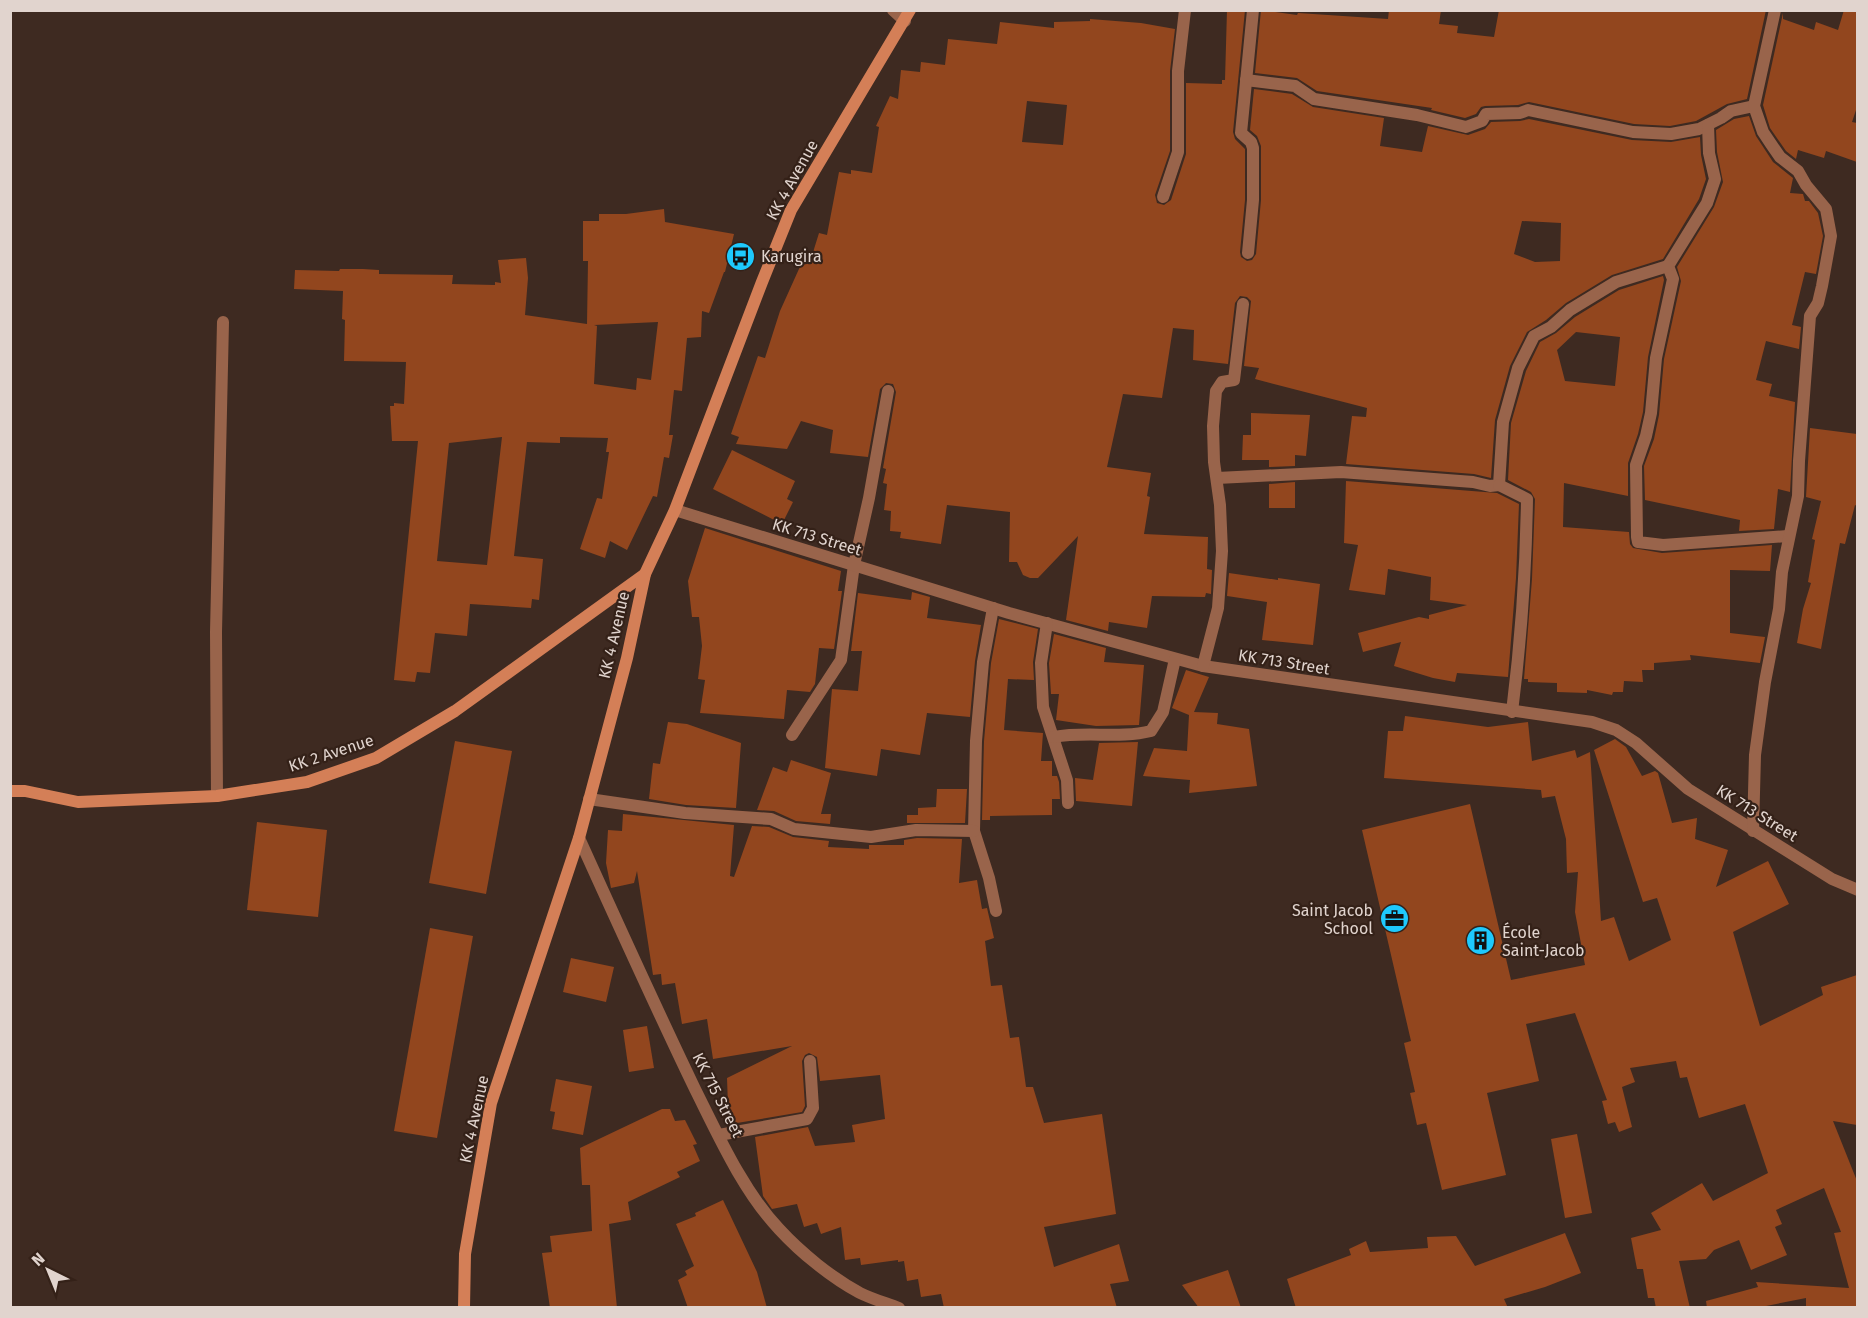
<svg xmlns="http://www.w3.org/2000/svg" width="1868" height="1318" viewBox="0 0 1868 1318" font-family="'Fira Sans',sans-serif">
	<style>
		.building { fill: #92461e; fill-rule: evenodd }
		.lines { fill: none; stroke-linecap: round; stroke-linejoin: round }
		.lane { stroke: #99644b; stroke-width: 12 }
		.street { stroke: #99644b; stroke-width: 12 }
		.secondary { stroke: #d47f57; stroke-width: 12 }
		.labels { text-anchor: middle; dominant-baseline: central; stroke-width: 4.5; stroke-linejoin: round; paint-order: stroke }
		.street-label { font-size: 16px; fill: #e1d4ce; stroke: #342118 }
		.poi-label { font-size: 16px; fill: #e1d4ce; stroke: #342118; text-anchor: start }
	</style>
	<rect width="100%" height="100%" fill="#3e2a21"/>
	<g class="building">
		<path d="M1227,10h18l-12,122 2,7 10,10v51l-5,52 1,5 6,4 5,-1 4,-6 5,-54v-54l-4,-10 -7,-6 4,-41 38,5 21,13 71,11 -4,28 42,6 6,-26 40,9 17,-6 6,-7 29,-1 9,-2 103,21 39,2 29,-5 1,18 5,24 -7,20 -36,60 -51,16 -46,28 -20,17 -19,12 -17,34 -15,54 -4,58 -17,-4 -128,-10 6,-48 14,1 1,-9 -112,-29 4,-11 -15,-2 7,-65 -4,-4 -7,-1 -5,7 -7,61 -35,-4 1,-30 -21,-2 -11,70 -39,-4 -16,73 44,6 -4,23 3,1 -6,37 64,3 -1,32 5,1 -1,24 -5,-1 -1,4 -53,-1 -5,32 -38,-6 -1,9 -42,-11 12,-84 -40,42h-8l-7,-3 -6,-13h-8l1,-50 -63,-7 -6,39 -41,-6 1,-6 -11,-1 1,-20 -7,-1 3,-26 -4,-1 3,-14 -3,-1 13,-76 -3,-8 -7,-1 -6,6 -12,68 -38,-4 3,-23 -32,-9 -14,28 -51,-5 3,-7 -8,-3 27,-78 7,2 15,-47 23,-51 7,2 9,-29 8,2 12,-63 12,2v-4l21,3 7,-46 -3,-1 14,-30 8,3 3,-29 19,2 1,-10 24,3 3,-26 49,5 3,-22 54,6v-6l36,-1v-2l51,4 34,6 -5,42v80l-15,44 2,8 7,2 7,-5 15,-46v-71l36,1v-4h3zM1027,101l40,4 -4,40 -41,-3zM1522,221l39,2 -1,38 -25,1 -21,-8z"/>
		<polygon points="1261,10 1297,15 1298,13 1388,19 1389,10 1441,10 1439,24 1458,26 1457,33 1494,37 1499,10 1766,10 1747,99 1727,104 1696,121 1670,126 1634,124 1529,102 1518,105 1485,106 1481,107 1476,114 1465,118 1431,110 1432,108 1317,91 1297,78 1255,73"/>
		<polygon points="1844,10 1857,10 1857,107 1852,122 1857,123 1857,162 1826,151 1824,158 1798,150 1796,159 1786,151 1770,128 1763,105 1783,13 1783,19 1814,30 1816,22 1838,30"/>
		<polygon points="1749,116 1756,136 1773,162 1793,178 1790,193 1803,194 1805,201 1809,201 1818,213 1823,236 1816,274 1805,272 1792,325 1801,327 1799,349 1766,341 1756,380 1772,384 1769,396 1795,402 1790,492 1778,489 1774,529 1739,531 1740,520 1645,500 1644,466 1654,439 1659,415 1664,359 1681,281 1677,267 1714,207 1723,182 1717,152 1716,130 1734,119"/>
		<path d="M664,209l1,13 69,12 -9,38h-1l-15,41 -7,-2 -1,26 -14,1 -5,53 -8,-1 -5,45h4l-4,23 -5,-1 -7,40 -4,-1 -26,54 -17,-9 -5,17 -25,-9 17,-51 5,1 7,-47h-3l2,-14 -48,-1v6l-33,-1 -13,114 29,3 -4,41 -7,-1 -1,9 -61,-4 -3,32 -32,-3 -5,40 -13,-1 -2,10 -21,-2 24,-239h-26l-2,-35h4v-3l10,1 2,-42 -62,-1 1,-41 -3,-1 1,-28 -49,-2 1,-19 44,1 1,-2h23l16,1v4l74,1 -1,9 43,1v-3l6,1 -3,-23 28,-2 2,20 -3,37 62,9 1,-63h-5v-40h16v-7h27zM658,322l-7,58 -14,-2 -1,12 -42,-6 3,-58 -3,-1zM502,437l-15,128 -50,-4 12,-118z"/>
		<path d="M1663,276l1,4 -16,77 -5,55 -5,22 -10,29v33l-64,-13 -1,44 66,5 1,12 3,4 29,5 110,-8 -2,26 -40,-1v63l35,4 -5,26 -70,-8 1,5 -37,3v7h-12l1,12 -19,-1 -1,11h-10l-1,3 -25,-5v3l-30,-1v-9l-29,-1v-3h-4l8,-100 3,-80 -4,-7 -23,-12 3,-57 15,-52 14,-29 16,-9 19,-16 44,-27zM1576,332l44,5 -5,49 -50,-5 -8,-31z"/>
		<polygon points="1251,413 1310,415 1306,456 1295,455 1295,466 1269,467 1269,460 1242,460 1243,435 1251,435"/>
		<polygon points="1810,428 1857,434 1857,506 1855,505 1845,544 1840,543 1821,649 1797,643 1803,609 1811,583 1808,582 1815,540 1812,539 1821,501 1806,497"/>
		<polygon points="732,450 795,481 787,499 793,502 782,524 713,489"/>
		<polygon points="1346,481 1497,493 1519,504 1516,578 1508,677 1457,673 1455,682 1433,678 1394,666 1401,642 1363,652 1358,633 1419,617 1429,619 1429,615 1467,605 1430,600 1431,577 1388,569 1385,595 1349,590 1358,545 1344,543"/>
		<polygon points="1295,482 1295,508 1269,508 1269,484"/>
		<polygon points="705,528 841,571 838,591 842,591 834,649 819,648 815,684 810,692 787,690 784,719 700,713 705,680 698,679 702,646 699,617 692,617 688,581"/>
		<polygon points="1229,573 1278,580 1278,578 1320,584 1313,645 1262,640 1267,602 1227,596"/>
		<polygon points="912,592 930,597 927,618 981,625 975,661 970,717 927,713 920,755 881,749 877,776 825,768 832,689 858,691 862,651 851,651 858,593 911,600"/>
		<polygon points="999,619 1038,629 1033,662 1034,680 1008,679 1004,730 1043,733 1041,761 1052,761 1052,776 1057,776 1059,782 1060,799 1052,799 1052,815 990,816 990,820 982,820 984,741 991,663"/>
		<polygon points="1054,634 1106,648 1104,662 1144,665 1139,725 1096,726 1056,720 1059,694 1051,694 1049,663"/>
		<polygon points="1186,670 1209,677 1194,712 1218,713 1217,724 1249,729 1257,786 1189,793 1190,780 1143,776 1154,748 1187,751 1189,715 1172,708"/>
		<polygon points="1405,716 1488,727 1528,722 1532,761 1575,750 1577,758 1590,752 1601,921 1614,917 1629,961 1671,940 1657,898 1643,902 1594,750 1615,739 1626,747 1642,776 1655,771 1658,773 1672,823 1697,818 1695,839 1728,850 1716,887 1768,861 1789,904 1733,932 1760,1026 1823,995 1821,987 1857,975 1857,1125 1833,1121 1857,1181 1857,1308 1806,1308 1806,1298 1756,1308 1707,1308 1706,1301 1758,1287 1756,1282 1849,1288 1834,1233 1841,1232 1824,1188 1776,1210 1782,1224 1775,1227 1787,1255 1751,1270 1739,1240 1714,1250 1706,1259 1679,1261 1690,1308 1656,1308 1654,1298 1648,1298 1643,1269 1637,1269 1631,1238 1661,1230 1651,1213 1702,1183 1713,1201 1768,1173 1745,1104 1699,1118 1687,1077 1680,1078 1676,1061 1630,1068 1635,1082 1622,1087 1632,1127 1619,1132 1615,1122 1608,1124 1602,1101 1607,1100 1575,1013 1526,1024 1539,1081 1487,1093 1506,1175 1442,1190 1426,1123 1417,1125 1410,1093 1415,1092 1404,1043 1411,1041 1362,830 1470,804 1511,980 1585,965 1575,912 1578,872 1567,873 1566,839 1555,796 1542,798 1541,790 1384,778 1388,731 1403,731"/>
		<polygon points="668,722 687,724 741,743 736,808 686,805 649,799 653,763 660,764"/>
		<polygon points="455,741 512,751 486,894 429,883"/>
		<polygon points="1138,742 1132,806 1076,801 1075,778 1093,780 1099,743"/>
		<polygon points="791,760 831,773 821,814 831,814 830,824 796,821 774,811 757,810 773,767 787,772"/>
		<polygon points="937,789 967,789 965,823 907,823 907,815 918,815 918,808 936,807"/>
		<polygon points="623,814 734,825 730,876 734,877 752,826 769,827 793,837 829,841 828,847 869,849 869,845 904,845 904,840 917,838 962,839 959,883 977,880 982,909 987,908 994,938 985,941 991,986 1002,985 1010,1038 1019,1037 1026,1087 1033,1087 1044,1123 1102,1114 1116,1214 1044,1227 1054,1267 1119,1244 1129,1281 1110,1284 1117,1308 944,1308 941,1294 921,1297 918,1279 907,1281 904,1261 898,1262 898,1260 861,1265 860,1258 845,1260 841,1227 821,1234 817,1223 804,1227 797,1204 772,1209 763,1196 755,1137 808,1127 815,1146 855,1142 852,1125 885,1119 880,1075 820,1081 817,1057 809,1053 805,1055 802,1061 805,1106 802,1112 731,1124 728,1106 727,1078 792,1046 713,1059 707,1019 682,1024 675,983 662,985 661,974 653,975 637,871 634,883 611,888 606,863 608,830 622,831"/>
		<polygon points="257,822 327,830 318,917 247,910"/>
		<polygon points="430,928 473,936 437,1138 394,1131"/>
		<polygon points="571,958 614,967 606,1002 563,992"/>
		<polygon points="647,1026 654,1068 629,1072 623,1030"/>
		<polygon points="556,1079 592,1086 583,1135 552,1129 555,1112 550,1111"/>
		<polygon points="662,1109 670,1109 675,1121 685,1120 697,1144 693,1145 700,1161 677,1172 680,1177 628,1202 631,1220 609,1224 617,1308 550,1308 542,1253 552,1252 550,1236 592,1231 590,1185 582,1185 580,1148"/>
		<polygon points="1577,1134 1592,1213 1565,1218 1551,1139"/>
		<polygon points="723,1200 757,1272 767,1308 688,1308 678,1280 687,1275 685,1271 694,1266 676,1224 696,1216 695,1213"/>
		<polygon points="1565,1233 1581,1273 1545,1287 1504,1299 1508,1308 1296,1308 1287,1279 1351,1255 1349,1249 1366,1241 1370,1252 1428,1248 1427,1237 1456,1236 1475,1266"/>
		<polygon points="1228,1270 1241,1308 1199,1308 1182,1285"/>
	</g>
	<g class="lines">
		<g class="lane">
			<polyline points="893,10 905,21"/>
			<polyline points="792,735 841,660 854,565 869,498 888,391"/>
		</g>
		<g class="street">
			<polyline points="1246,80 1295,86 1314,99 1417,115 1466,127 1482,121 1486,114 1520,113 1528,110 1633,132 1671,134 1699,129 1721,118 1731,111 1754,106"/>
			<polyline points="1708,125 1709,153 1715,179 1707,203 1668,266 1673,279 1656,358 1651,413 1646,436 1636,465 1637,537 1638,542 1663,545 1788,536"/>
			<polyline points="1163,197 1178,152 1178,71 1185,10"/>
			<polyline points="1248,253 1253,200 1253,148 1251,142 1241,133 1253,10"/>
			<polyline points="1217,478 1341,472 1473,482 1490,486 1499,485 1503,422 1518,368 1534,336 1551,327 1570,310 1616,282 1668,266"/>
			<path d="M1499,485l28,14c-1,71 -6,141 -15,213"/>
			<polyline points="675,510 1009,613 1203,666 1592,722 1616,730 1636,743 1688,789 1832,879 1858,890"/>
			<polyline points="993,608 983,662 976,741 974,831 989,878 996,911"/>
			<polyline points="1047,623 1041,663 1043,707 1067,780 1068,803"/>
			<polyline points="1203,666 1218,608 1222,551 1220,505 1214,462 1213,426 1216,391 1222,382 1234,380 1243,304"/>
			<path d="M1054,737c32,-6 65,2 97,-6l12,-19 12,-53"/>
			<polyline points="217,796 216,632 223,322"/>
			<polyline points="589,799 685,813 771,819 794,829 871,837 916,830 974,831"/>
			<polyline points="1753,831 1755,755 1765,682 1779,609 1782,572 1798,496 1799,461 1810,316 1818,303 1822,286 1831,236 1826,209 1806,185 1798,171 1780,157 1771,144 1763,132 1754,106 1775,10"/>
			<path d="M579,838c38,84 76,168 116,251 23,46 48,102 84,140 22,24 53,49 81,64 12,6 26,10 39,15"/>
			<polyline points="719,1135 807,1119 813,1108 810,1061"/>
		</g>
		<g class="secondary">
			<polyline points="10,791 25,791 78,802 217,796 307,782 376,758 455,711 645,574"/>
			<polyline points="464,1308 465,1254 491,1103 579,838 627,658 645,574 675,510 762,282 791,210 910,10"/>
		</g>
	</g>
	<defs>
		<symbol id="bus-disc" viewBox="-11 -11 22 22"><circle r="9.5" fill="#1ec9fd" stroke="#342118"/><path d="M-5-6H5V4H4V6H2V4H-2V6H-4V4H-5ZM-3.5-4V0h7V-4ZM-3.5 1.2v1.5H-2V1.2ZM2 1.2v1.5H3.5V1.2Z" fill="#111"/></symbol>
		<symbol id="office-disc" viewBox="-11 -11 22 22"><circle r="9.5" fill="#1ec9fd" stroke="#342118"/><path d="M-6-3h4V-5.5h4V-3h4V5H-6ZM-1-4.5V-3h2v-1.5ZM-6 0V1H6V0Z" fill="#111"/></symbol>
		<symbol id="building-disc" viewBox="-11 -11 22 22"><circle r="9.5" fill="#1ec9fd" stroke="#342118"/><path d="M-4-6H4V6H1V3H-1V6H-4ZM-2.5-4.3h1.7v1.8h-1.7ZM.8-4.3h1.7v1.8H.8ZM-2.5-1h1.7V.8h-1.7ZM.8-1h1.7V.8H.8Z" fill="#111"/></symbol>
	</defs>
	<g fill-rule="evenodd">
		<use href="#bus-disc" x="724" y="240" width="33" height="33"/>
		<use href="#office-disc" x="1378" y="902" width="33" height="33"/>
		<use href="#building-disc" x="1464" y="924" width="33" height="33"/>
	</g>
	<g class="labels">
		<g class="street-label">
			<text transform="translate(792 180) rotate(-61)">KK 4 Avenue</text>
			<text transform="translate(817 537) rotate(17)">KK 713 Street</text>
			<text transform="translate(614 635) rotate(-77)">KK 4 Avenue</text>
			<text transform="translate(1284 662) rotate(9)">KK 713 Street</text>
			<text transform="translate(331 753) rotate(-18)">KK 2 Avenue</text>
			<text transform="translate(1757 813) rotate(32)">KK 713 Street</text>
			<text transform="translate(718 1095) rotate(63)">KK 715 Street</text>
			<text transform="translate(474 1119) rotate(-78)">KK 4 Avenue</text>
		</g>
		<g class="poi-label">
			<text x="761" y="256">Karugira</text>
			<text x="1373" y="910" text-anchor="end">Saint Jacob<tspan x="1373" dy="18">School</tspan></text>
			<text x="1502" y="932">École<tspan x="1502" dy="18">Saint-Jacob</tspan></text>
		</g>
	</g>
	<rect width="1868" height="1318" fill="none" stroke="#e1d4ce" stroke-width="24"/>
	<g transform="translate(48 1270) rotate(317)" stroke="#342118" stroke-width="4.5" paint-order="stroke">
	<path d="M0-4.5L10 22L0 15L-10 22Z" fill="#e1d4ce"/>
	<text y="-9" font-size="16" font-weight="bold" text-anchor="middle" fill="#e1d4ce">N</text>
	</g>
</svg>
